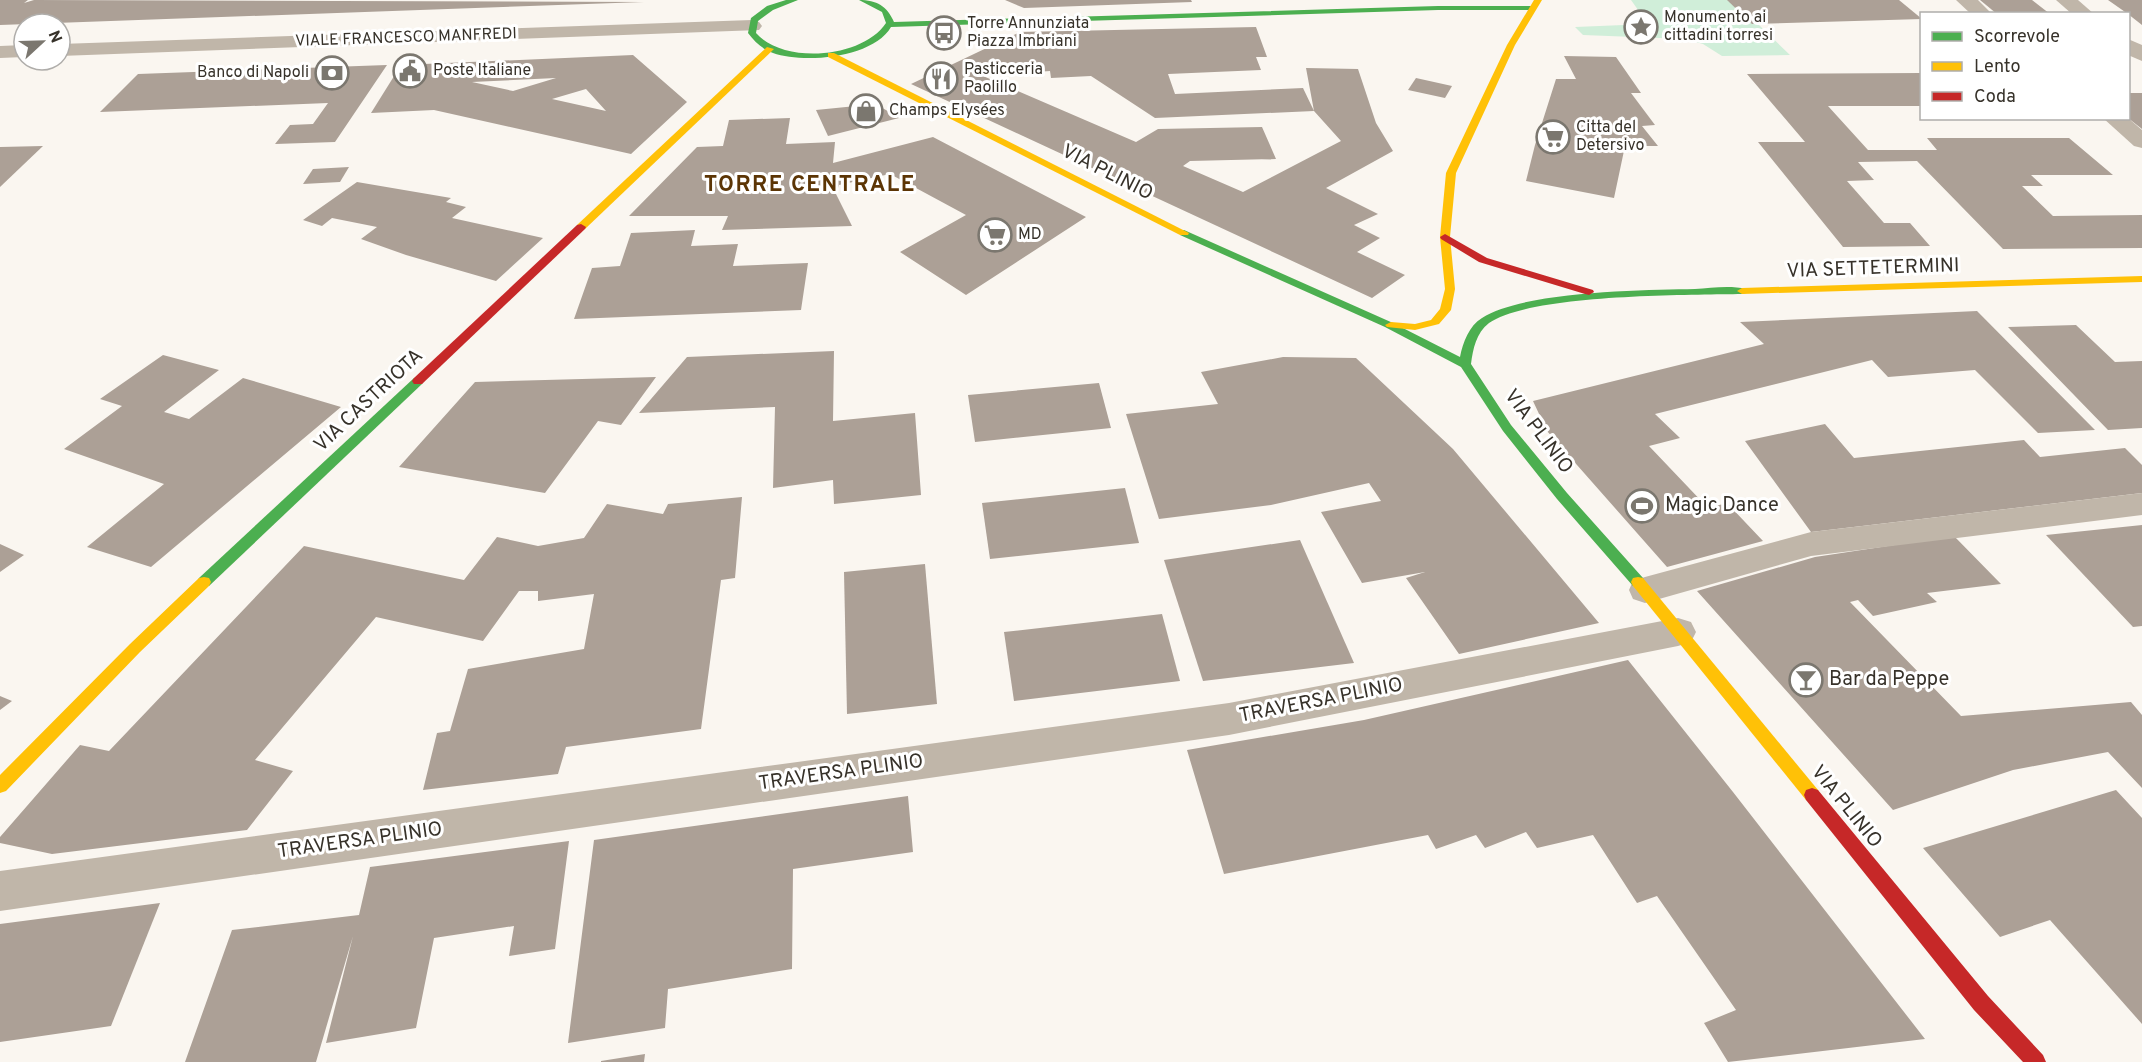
<svg xmlns="http://www.w3.org/2000/svg" width="2142" height="1062" viewBox="0 0 2142 1062" font-family="Overpass,sans-serif">
	<style>
		.green { fill: #d0eed9 }
		.building { fill: #aca096; fill-rule: evenodd }
		.lines { fill: none; stroke-linecap: round; stroke-linejoin: round }
		.lane { fill: #c0b6a9; fill-rule: evenodd }
		.street { fill: #c0b6a9; fill-rule: evenodd }
		.fast { fill: #4caf50; fill-rule: evenodd }
		.slow { fill: #ffc107; fill-rule: evenodd }
		.jam { fill: #c62828; fill-rule: evenodd }
		.labels { text-anchor: middle; dominant-baseline: central; stroke-width: 6; stroke-linejoin: round; paint-order: stroke }
		.far-poi-label { font-size: 16px; fill: #37322a; stroke: #fff; text-anchor: start }
		.far-street-label { font-size: 16px; fill: #37322a; stroke: #fff }
		.street-label { font-size: 20px; fill: #37322a; stroke: #fff }
		.poi-label { font-size: 20px; fill: #37322a; stroke: #fff; text-anchor: start }
		.far-district-label { font-size: 22px; font-weight: bold; letter-spacing: 1.5px; fill: #5c3505; stroke: #fff }
	</style>
	<rect width="100%" height="100%" fill="#faf6f0"/>
	<polygon class="green" points="1631,0 1733,0 1790,55 1722,56 1703,44 1685,39 1583,35 1575,27 1648,24"/>
	<g class="building">
		<polygon points="0,0 28,0 24,3 34,0 644,2 0,25"/>
		<polygon points="1005,0 1191,0 1192,2 1024,8"/>
		<polygon points="1727,0 1899,0 1922,19 1752,24"/>
		<polygon points="1980,0 2032,0 2050,14 1997,14"/>
		<polygon points="2108,0 2142,0 2142,25 2128,14"/>
		<polygon points="1256,27 1267,57 1256,57 1261,70 1168,74 1175,94 1303,88 1314,111 1155,118 1091,76 1051,78 1050,71 983,76 1136,142 1158,129 1262,127 1276,159 1190,161 1183,166 1243,192 1341,141 1314,111 1306,68 1358,69 1376,123 1393,151 1326,188 1378,214 1354,225 1380,238 1357,252 1405,275 1372,298 911,84 1020,32"/>
		<path d="M633,55l54,47 -56,52 -197,-44 -63,3 30,-48zM556,78l-43,13 -41,-9zM586,89l20,22 -54,-12z"/>
		<polygon points="1564,56 1616,57 1641,93 1631,93 1655,125 1642,126 1658,146 1625,146 1614,198 1526,181 1535,145 1556,79 1576,79"/>
		<polygon points="387,65 335,142 275,144 290,125 313,124 328,103 100,112 138,74"/>
		<polygon points="1922,73 1922,106 1828,106 1868,150 1937,150 1927,138 2069,138 2113,175 2031,175 2043,186 2022,186 2053,216 2142,215 2142,248 2003,249 1917,161 1858,162 1874,180 1847,181 1884,223 1910,223 1930,246 1843,247 1758,142 1805,142 1747,74"/>
		<polygon points="1416,78 1452,86 1445,98 1408,90"/>
		<polygon points="2128,93 2142,93 2142,129 2128,118"/>
		<polygon points="876,104 899,118 828,136 816,110"/>
		<polygon points="790,118 786,144 835,142 833,163 933,137 1086,217 966,295 900,252 966,215 890,174 839,185 836,194 852,226 722,230 728,216 629,216 697,147 723,146 729,120"/>
		<polygon points="43,146 0,187 0,147"/>
		<polygon points="349,167 340,182 303,184 313,169"/>
		<polygon points="357,182 451,198 446,202 466,207 452,218 543,238 496,281 406,255 361,239 377,227 332,218 322,226 303,220"/>
		<polygon points="695,230 691,246 738,244 733,266 808,263 801,310 574,319 592,268 620,266 631,233"/>
		<polygon points="1977,311 2095,430 2038,433 1975,370 1888,377 1872,360 1655,414 1680,438 1649,446 1708,508 1727,503 1763,541 1667,567 1547,431 1533,401 1764,344 1740,322"/>
		<polygon points="2076,325 2115,362 2142,361 2142,428 2108,430 2008,327"/>
		<polygon points="834,351 833,421 915,413 921,495 834,504 833,480 773,488 775,407 639,413 687,357"/>
		<polygon points="163,355 219,370 164,412 189,419 243,378 341,407 151,567 87,547 164,484 64,449 122,406 100,399"/>
		<polygon points="1283,357 1356,358 1453,449 1599,623 1459,654 1406,578 1425,572 1362,583 1321,512 1381,501 1369,483 1271,505 1159,519 1126,414 1218,404 1201,372"/>
		<polygon points="656,377 621,425 598,421 545,493 399,467 475,382"/>
		<polygon points="1099,383 1111,428 975,442 968,395"/>
		<polygon points="1825,424 1854,458 2024,440 2040,457 2125,448 2142,465 2142,493 1811,532 1745,441"/>
		<polygon points="1125,488 1139,543 990,559 982,503"/>
		<polygon points="742,497 735,578 721,580 701,729 566,747 558,774 423,790 437,733 450,731 468,669 584,649 594,594 538,601 538,591 519,591 483,641 376,617 255,760 293,771 247,830 52,854 0,843 0,837 80,745 109,751 304,546 464,580 497,537 538,546 584,538 607,504 663,514 668,504"/>
		<polygon points="2142,525 2142,626 2133,627 2046,535"/>
		<polygon points="1954,536 2001,584 1927,593 1937,602 1873,616 1858,600 1850,602 1961,716 2131,702 2142,715 2142,788 2108,752 2013,770 1893,810 1697,591 1815,557"/>
		<polygon points="1300,540 1354,663 1203,681 1164,560"/>
		<polygon points="0,544 24,555 0,572"/>
		<polygon points="925,564 937,704 847,714 844,572"/>
		<polygon points="1162,614 1180,681 1014,701 1004,632"/>
		<polygon points="1628,660 1733,792 1925,1039 1728,1062 1704,1023 1736,1010 1657,896 1637,903 1593,835 1537,848 1526,832 1485,848 1476,835 1436,849 1428,835 1224,874 1187,750 1364,720"/>
		<polygon points="0,696 12,701 0,710"/>
		<polygon points="2116,790 2142,818 2142,1024 2050,920 2000,937 1923,848"/>
		<polygon points="908,796 913,852 793,869 792,969 668,989 665,1028 568,1043 594,840"/>
		<polygon points="569,841 555,949 509,956 514,926 434,938 416,1028 326,1043 353,936 316,1062 185,1062 232,930 359,915 370,867"/>
		<polygon points="160,903 111,1026 0,1042 0,924"/>
		<polygon points="645,1054 644,1062 601,1062 601,1061"/>
	</g>
	<g class="lines">
		<polygon class="lane" points="2142,493 2142,515 1811,556 1645,603 1633,599 1629,590 1633,581 1645,577 1811,532"/>
		<g class="street">
			<polygon points="1956,0 1978,0 1992,14 1971,14"/>
			<polygon points="2056,0 2078,0 2094,14 2072,14"/>
			<polygon points="752,20 759,22 762,26 759,30 60,56 60,44"/>
			<polygon points="2128,39 2142,45 2142,61 2128,55"/>
			<polygon points="24,45 24,57 0,58 0,46"/>
			<polygon points="2103,118 2128,118 2142,130 2142,148 2134,146"/>
			<polygon points="1678,618 1691,622 1696,632 1691,642 1678,646 1229,735 0,911 0,871 1229,703"/>
		</g>
		<g class="fast">
			<path d="M786,0h12l-25,10 -15,11 -2,12c28,32 107,25 130,-10l-4,-11 -23,-12c18,0 28,6 35,22l544,-16h94l4,2 -4,2h-94l-547,17c-18,31 -87,37 -118,26 -11,-4 -18,-11 -25,-20l3,-15 16,-12z"/>
			<path d="M1184,230l209,93 67,34c3,-15 9,-31 22,-39 42,-27 162,-28 213,-29 16,-1 35,-4 51,0v4l-4,1c-55,1 -211,0 -253,29 -13,10 -16,26 -18,41l40,61 56,68 76,85 2,4 -2,4h-10l-76,-87 -54,-68 -42,-64 -76,-40 -205,-92v-4z"/>
			<polygon points="418,377 422,378 424,381 422,384 209,586 199,586 197,582 199,578 414,378"/>
		</g>
		<g class="slow">
			<polygon points="1534,0 1542,0 1515,45 1456,173 1450,237 1455,289 1451,310 1439,324 1415,330 1387,327 1385,325 1391,322 1415,324 1431,320 1440,309 1445,289 1440,237 1446,173 1507,45"/>
			<polygon points="767,47 774,49 585,229 577,229 577,225"/>
			<polygon points="828,53 834,53 1189,233 1188,235 1180,235 828,57"/>
			<polygon points="2142,276 2142,282 1742,294 1737,291 1742,288"/>
			<polygon points="204,577 209,578 211,582 209,586 140,652 6,791 0,793 0,775 130,644 199,578"/>
			<polygon points="1638,577 1643,578 1818,790 1820,795 1818,800 1812,802 1806,800 1633,586 1631,582 1633,578"/>
		</g>
		<g class="jam">
			<polygon points="581,224 586,227 585,229 422,384 414,384 412,381 414,378 577,225"/>
			<polygon points="1445,234 1487,258 1593,290 1594,292 1589,295 1585,294 1479,262 1441,239 1440,237"/>
			<polygon points="1812,788 1818,790 1988,996 2043,1055 2046,1062 2023,1062 1974,1010 1806,800 1804,795 1806,790"/>
		</g>
	</g>
	<defs>
		<symbol id="sight-ring" viewBox="-11 -11 22 22"><circle r="9.5" fill="#fff" stroke="#7b776f" stroke-width="1.5"/><path d="M0-6L1.8-2.2L6-1.7L2.9 1.2L3.7 5.4L0 3.3L-3.7 5.4L-2.9 1.2L-6-1.7L-1.8-2.2Z" fill="#7b776f"/></symbol>
		<symbol id="bus-ring" viewBox="-11 -11 22 22"><circle r="9.5" fill="#fff" stroke="#7b776f" stroke-width="1.5"/><path d="M-5-6H5V4H4V6H2V4H-2V6H-4V4H-5ZM-3.5-4V0h7V-4ZM-3.5 1.2v1.5H-2V1.2ZM2 1.2v1.5H3.5V1.2Z" fill="#7b776f"/></symbol>
		<symbol id="civic-ring" viewBox="-11 -11 22 22"><circle r="9.5" fill="#fff" stroke="#7b776f" stroke-width="1.5"/><path d="M-.6-6.5H3V-4.5H.6V-3L4-1V1h2V6H-6V1h2V-1L-.6-3ZM-1.2 2.5V6h2.4V2.5Z" fill="#7b776f"/></symbol>
		<symbol id="bank-ring" viewBox="-11 -11 22 22"><circle r="9.5" fill="#fff" stroke="#7b776f" stroke-width="1.5"/><path d="M-6-4H6V4H-6ZM0-2.3a2.3 2.3 0 1 0 0 4.6a2.3 2.3 0 1 0 0-4.6Z" fill="#7b776f"/></symbol>
		<symbol id="restaurant-ring" viewBox="-11 -11 22 22"><circle r="9.5" fill="#fff" stroke="#7b776f" stroke-width="1.5"/><path d="M-5-6h1v4h1v-4h1v4h1v-4h1v5L-1.5 .5V6h-2V.5L-5-1ZM5-6V6H3V1.5H1.5Q1.5-4 5-6Z" fill="#7b776f"/></symbol>
		<symbol id="shop-ring" viewBox="-11 -11 22 22"><circle r="9.5" fill="#fff" stroke="#7b776f" stroke-width="1.5"/><path d="M-5-2.5h2.3a2.7 3.5 0 0 1 5.4 0H5L5.5 6h-11ZM-1.5-2.5h3a1.5 2.3 0 0 0-3 0Z" fill="#7b776f"/></symbol>
		<symbol id="supermarket-ring" viewBox="-11 -11 22 22"><circle r="9.5" fill="#fff" stroke="#7b776f" stroke-width="1.5"/><path d="M-6-5.5h2.5l.6 2H6L4.5 2H-2.5L-4.4-4H-6ZM-1.5 3.2a1.3 1.3 0 1 0 .1 0ZM3 3.2a1.3 1.3 0 1 0 .1 0Z" fill="#7b776f"/></symbol>
		<symbol id="stadium-ring" viewBox="-11 -11 22 22"><circle r="9.5" fill="#fff" stroke="#7b776f" stroke-width="1.5"/><path d="M0-5a6.5 5 0 1 0 0 10a6.5 5 0 1 0 0-10ZM-3.5-1.8h7v3.6h-7Z" fill="#7b776f"/></symbol>
		<symbol id="bar-ring" viewBox="-11 -11 22 22"><circle r="9.5" fill="#fff" stroke="#7b776f" stroke-width="1.5"/><path d="M-6-5H6L.8 .8V4.5H3.5V6h-7V4.5H-.8V.8Z" fill="#7b776f"/></symbol>
	</defs>
	<g fill-rule="evenodd">
		<use href="#sight-ring" x="1622" y="8" width="38" height="38"/>
		<use href="#bus-ring" x="925" y="14" width="38" height="38"/>
		<use href="#civic-ring" x="391" y="52" width="38" height="38"/>
		<use href="#bank-ring" x="313" y="54" width="38" height="38"/>
		<use href="#restaurant-ring" x="922" y="60" width="38" height="38"/>
		<use href="#shop-ring" x="847" y="92" width="38" height="38"/>
		<use href="#supermarket-ring" x="1534" y="118" width="38" height="38"/>
		<use href="#supermarket-ring" x="976" y="216" width="38" height="38"/>
		<use href="#stadium-ring" x="1623" y="487" width="38" height="38"/>
		<use href="#bar-ring" x="1787" y="661" width="38" height="38"/>
	</g>
	<g class="labels">
		<g class="far-poi-label">
			<text x="1664" y="18">Monumento ai<tspan x="1664" dy="18">cittadini torresi</tspan></text>
			<text x="967" y="24">Torre Annunziata<tspan x="967" dy="18">Piazza Imbriani</tspan></text>
			<text x="964" y="70">Pasticceria<tspan x="964" dy="18">Paolillo</tspan></text>
			<text x="433" y="71">Poste Italiane</text>
			<text x="309" y="73" text-anchor="end">Banco di Napoli</text>
			<text x="889" y="111">Champs Elysées</text>
			<text x="1576" y="128">Citta del<tspan x="1576" dy="18">Detersivo</tspan></text>
			<text x="1018" y="235">MD</text>
		</g>
		<g class="far-street-label">
			<text transform="translate(406 38) rotate(-2)">VIALE FRANCESCO MANFREDI</text>
		</g>
		<g class="street-label">
			<text transform="translate(1107 173) rotate(27)">VIA PLINIO</text>
			<text transform="translate(1873 269) rotate(-2)">VIA SETTETERMINI</text>
			<text transform="translate(369 401) rotate(-43)">VIA CASTRIOTA</text>
			<text transform="translate(1538 432) rotate(53)">VIA PLINIO</text>
			<text transform="translate(1321 701) rotate(-11)">TRAVERSA PLINIO</text>
			<text transform="translate(841 773) rotate(-8)">TRAVERSA PLINIO</text>
			<text transform="translate(1846 807) rotate(51)">VIA PLINIO</text>
			<text transform="translate(360 841) rotate(-8)">TRAVERSA PLINIO</text>
		</g>
		<g class="poi-label">
			<text x="1665" y="506">Magic Dance</text>
			<text x="1829" y="680">Bar da Peppe</text>
		</g>
		<g class="far-district-label">
			<text x="810" y="185">TORRE CENTRALE</text>
		</g>
	</g>
	<rect x="1920" y="12" width="210" height="108" fill="#ffffff" stroke="#afadaa" stroke-width="1.5"/>
	<rect x="1932" y="32" width="30" height="9" fill="#4caf50" stroke="#afadaa" stroke-width="1.5"/>
	<text x="1974" y="42" font-size="18" fill="#37322a">Scorrevole</text>
	<rect x="1932" y="62" width="30" height="9" fill="#ffc107" stroke="#afadaa" stroke-width="1.5"/>
	<text x="1974" y="72" font-size="18" fill="#37322a">Lento</text>
	<rect x="1932" y="92" width="30" height="9" fill="#c62828" stroke="#afadaa" stroke-width="1.5"/>
	<text x="1974" y="102" font-size="18" fill="#37322a">Coda</text>
	<g transform="translate(42 42) rotate(68)"><circle r="28" fill="#ffffff" stroke="#afadaa" stroke-width="1.5"/>
	<path d="M0-4.5L10 22L0 15L-10 22Z" fill="#7b776f"/>
	<text y="-9" font-size="16" font-weight="bold" text-anchor="middle" fill="#37322a">N</text>
	</g>
</svg>
